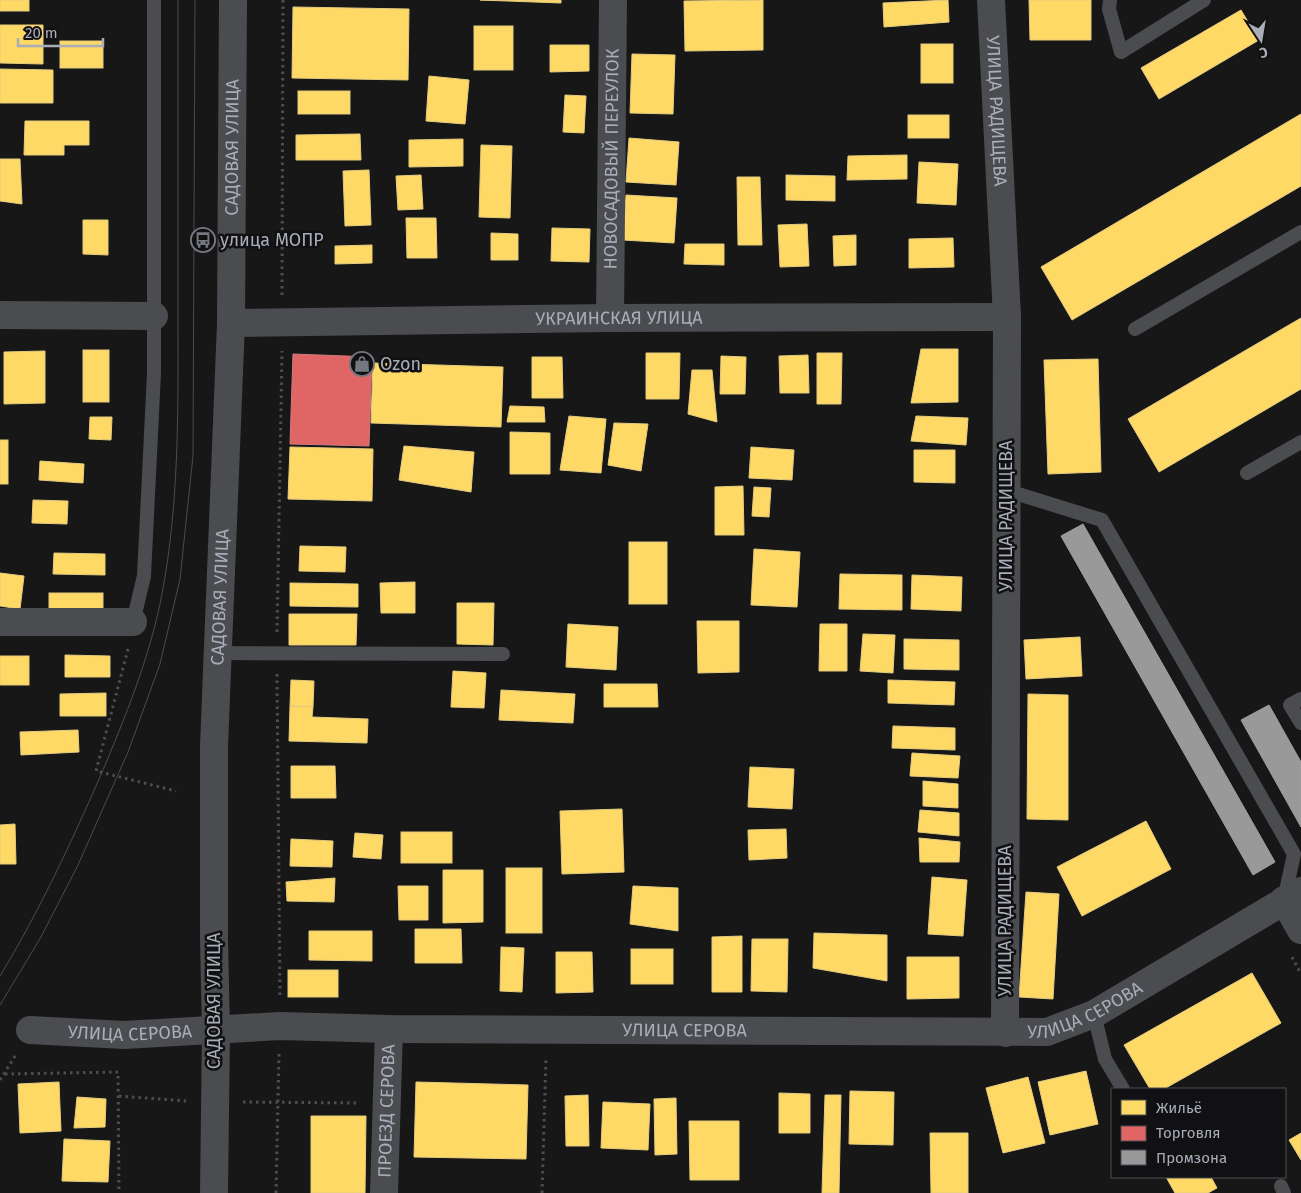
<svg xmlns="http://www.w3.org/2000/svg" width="1301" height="1193" viewBox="0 0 1301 1193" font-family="'Fira Sans',sans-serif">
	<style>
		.homes { fill: #ffd966; stroke: #e5cc7f }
		.shops { fill: #e06666; stroke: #cf7b7f }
		.industry { fill: #999; stroke: #9e9fa2 }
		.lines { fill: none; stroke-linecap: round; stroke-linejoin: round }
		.path { stroke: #4d4e52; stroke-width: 3; stroke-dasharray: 2.5 4; stroke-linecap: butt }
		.service { stroke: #4b4c50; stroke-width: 14 }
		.minor { stroke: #4b4c50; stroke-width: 28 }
		.tertiary { stroke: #4b4c50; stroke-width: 28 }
		.tram { stroke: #4b4c4f; stroke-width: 1 }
		.labels { text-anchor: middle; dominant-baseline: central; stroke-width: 5; stroke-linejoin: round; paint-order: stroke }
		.street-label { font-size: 18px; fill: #a8adb8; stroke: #111113 }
		.poi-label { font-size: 18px; fill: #a8adb8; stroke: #111113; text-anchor: start }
	</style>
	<rect width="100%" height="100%" fill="#171717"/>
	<g class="homes">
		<rect x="0" y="0" width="29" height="11"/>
		<polygon points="480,0 561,0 561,3"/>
		<polygon points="763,0 763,50 685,51 684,1"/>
		<polygon points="948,0 949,22 884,27 883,3"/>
		<polygon points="1029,0 1091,0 1091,40 1030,40"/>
		<polygon points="293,7 409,9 408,80 292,78"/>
		<polygon points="1241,10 1259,40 1159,99 1141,68"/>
		<polygon points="0,25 43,25 43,64 0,63"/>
		<rect x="474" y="26" width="39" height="44"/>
		<rect x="60" y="41" width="43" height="27"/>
		<rect x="921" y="44" width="32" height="39"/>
		<polygon points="550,45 589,45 589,71 550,72"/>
		<polygon points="632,54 675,55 673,114 630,113"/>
		<polygon points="0,69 53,70 53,103 0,103"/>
		<polygon points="429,76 469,80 465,124 426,121"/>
		<rect x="298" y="91" width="52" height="23"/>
		<polygon points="565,95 586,96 584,133 563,132"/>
		<polygon points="1301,114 1301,186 1072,320 1041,267"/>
		<rect x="908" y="115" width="41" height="23"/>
		<polygon points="25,121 89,121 89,145 64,145 64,155 24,155"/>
		<polygon points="360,134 361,160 296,160 296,135"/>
		<polygon points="629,138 679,142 676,185 626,182"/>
		<polygon points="463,139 463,166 409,167 409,140"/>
		<polygon points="481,145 512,146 510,218 479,217"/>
		<polygon points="907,155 907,179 847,180 848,156"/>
		<polygon points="0,159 20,159 22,204 0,201"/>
		<polygon points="919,162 958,164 956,205 917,203"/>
		<polygon points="369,170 371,225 345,226 343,171"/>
		<polygon points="421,175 423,209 398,210 396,176"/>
		<polygon points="786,175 835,176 835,201 786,200"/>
		<polygon points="737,177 760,177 762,245 738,245"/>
		<polygon points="626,195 677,198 674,243 623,240"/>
		<polygon points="406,218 436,218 437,258 407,258"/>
		<polygon points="83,220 108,220 108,255 83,254"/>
		<polygon points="807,224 809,266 780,267 778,225"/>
		<polygon points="552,228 590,229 589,262 551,261"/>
		<polygon points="491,233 518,234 518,260 491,260"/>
		<polygon points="856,235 856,265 834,266 833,236"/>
		<polygon points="953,238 954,267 909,268 909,239"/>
		<polygon points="685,244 724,244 724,265 684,264"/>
		<polygon points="372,245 372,263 335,264 335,246"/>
		<polygon points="1301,318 1301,389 1159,472 1128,419"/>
		<polygon points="921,349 958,349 958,402 911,403"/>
		<rect x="83" y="350" width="26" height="52"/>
		<polygon points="45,351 45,403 4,404 4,352"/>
		<polygon points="646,353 680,353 679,399 646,399"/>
		<polygon points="817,353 842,353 841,404 817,404"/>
		<polygon points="808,355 809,393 780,393 779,356"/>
		<polygon points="721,356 746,357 745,394 720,394"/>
		<polygon points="532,357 562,357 563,398 532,398"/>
		<polygon points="1098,359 1101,472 1048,474 1044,360"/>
		<polygon points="373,363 503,367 501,427 371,423"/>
		<polygon points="692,370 712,370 717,422 688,414"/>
		<polygon points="510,406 544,407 545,422 507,422"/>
		<polygon points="569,416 606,419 601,473 560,470"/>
		<polygon points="916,416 968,418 966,445 911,441"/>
		<polygon points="90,417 112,417 111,440 89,439"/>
		<polygon points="614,423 648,424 641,471 608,465"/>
		<polygon points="510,432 550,433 550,474 510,474"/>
		<rect x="0" y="440" width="8" height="44"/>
		<polygon points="404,446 474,452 471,492 399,480"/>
		<polygon points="290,447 373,449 372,501 288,499"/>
		<polygon points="751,447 794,450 792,480 749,478"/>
		<polygon points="914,450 955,450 955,483 914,482"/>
		<polygon points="40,461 84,464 83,483 39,480"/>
		<polygon points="743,486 744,535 715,535 715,487"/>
		<polygon points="754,487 771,488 769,517 752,516"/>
		<polygon points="33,500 68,501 67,524 32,523"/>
		<rect x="629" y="542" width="38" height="62"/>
		<polygon points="300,546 346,547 345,572 299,571"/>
		<polygon points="754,549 800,552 797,607 751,605"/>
		<polygon points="54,553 105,554 105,575 53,574"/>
		<polygon points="0,573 24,576 20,609 0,606"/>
		<polygon points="840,574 902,575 902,610 839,609"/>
		<polygon points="912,575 962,577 961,611 911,609"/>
		<polygon points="415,582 415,613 381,613 380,583"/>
		<polygon points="290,583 358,584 358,607 290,606"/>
		<rect x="49" y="593" width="54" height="21"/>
		<polygon points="457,603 494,603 493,645 457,644"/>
		<polygon points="289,614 357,614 356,645 289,645"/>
		<polygon points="697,621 739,621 739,672 698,673"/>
		<polygon points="568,624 618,627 616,670 566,667"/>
		<polygon points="820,624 847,624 847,671 819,671"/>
		<polygon points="863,634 895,635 893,673 860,671"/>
		<polygon points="1080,637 1082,676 1026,679 1024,640"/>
		<polygon points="904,639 959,640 959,670 904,669"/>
		<polygon points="65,655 110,656 110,677 65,677"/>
		<rect x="0" y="656" width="29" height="29"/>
		<polygon points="453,671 486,673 484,708 451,707"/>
		<polygon points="291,680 314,681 313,707 290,706"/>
		<polygon points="888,680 955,682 954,705 888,703"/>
		<polygon points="604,684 657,684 658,707 604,707"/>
		<polygon points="501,690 575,694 573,723 499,720"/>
		<polygon points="106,693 106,716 60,716 60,694"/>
		<polygon points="1028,694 1068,695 1068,820 1027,819"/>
		<polygon points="290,706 313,707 312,717 368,719 367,743 289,741"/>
		<polygon points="893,726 955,728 955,750 892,748"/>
		<polygon points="78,730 79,752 21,755 20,732"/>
		<polygon points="912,753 960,756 958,778 910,776"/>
		<polygon points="291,766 335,766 336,798 291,798"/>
		<polygon points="750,767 794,769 792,809 748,807"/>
		<polygon points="923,781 958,784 958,808 923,806"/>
		<polygon points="622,809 624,872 562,874 560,811"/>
		<polygon points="920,810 959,813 959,836 918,832"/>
		<polygon points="1146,821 1171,869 1082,916 1057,867"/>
		<polygon points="15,824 16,864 0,864 0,825"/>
		<polygon points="786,829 787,858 749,860 748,830"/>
		<rect x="401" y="832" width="51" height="31"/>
		<polygon points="355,833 383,835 381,859 353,857"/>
		<polygon points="919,838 960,842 959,862 920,862"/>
		<polygon points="291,839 333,841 332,867 290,866"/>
		<rect x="506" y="868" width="36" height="65"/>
		<polygon points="443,870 483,870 483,922 443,923"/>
		<polygon points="932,877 967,880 963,936 928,934"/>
		<polygon points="335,878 334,902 287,901 286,882"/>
		<polygon points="398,886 428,886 428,920 399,920"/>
		<polygon points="633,886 678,888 678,931 630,924"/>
		<polygon points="1026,892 1059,894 1053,999 1019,997"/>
		<polygon points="415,929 461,929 462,963 415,963"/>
		<polygon points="309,931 372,931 372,961 309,960"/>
		<polygon points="814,933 887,935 887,981 813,968"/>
		<polygon points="742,936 742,992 712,992 712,937"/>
		<polygon points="752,939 788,939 787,992 751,991"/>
		<polygon points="501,947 524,948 522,992 500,991"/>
		<rect x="631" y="949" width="42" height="35"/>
		<polygon points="556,952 592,952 593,992 556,993"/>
		<polygon points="907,957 959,957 959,998 907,999"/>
		<rect x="288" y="970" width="50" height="27"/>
		<polygon points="1252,973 1281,1023 1164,1089 1150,1089 1124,1045"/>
		<polygon points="1086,1071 1098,1124 1050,1135 1038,1082"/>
		<polygon points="1028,1077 1045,1143 1003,1153 986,1088"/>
		<polygon points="59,1082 61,1131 20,1133 18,1084"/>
		<polygon points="416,1082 528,1085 526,1159 414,1157"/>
		<polygon points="850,1091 894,1092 893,1145 849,1144"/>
		<polygon points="779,1093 810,1094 810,1133 779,1133"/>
		<polygon points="588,1095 589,1146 566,1146 565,1096"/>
		<polygon points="825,1095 841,1095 839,1193 822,1193"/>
		<polygon points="77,1097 106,1099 105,1127 74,1128"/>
		<polygon points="676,1098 677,1154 655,1155 654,1099"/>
		<polygon points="603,1102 650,1104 648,1150 601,1148"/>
		<polygon points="311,1116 366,1116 365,1193 311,1193"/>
		<polygon points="689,1121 739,1121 739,1180 690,1180"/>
		<polygon points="930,1133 968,1133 968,1193 931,1193"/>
		<polygon points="1301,1133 1301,1160 1289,1140"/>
		<polygon points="64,1139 110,1141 108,1182 62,1181"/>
		<polygon points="1166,1177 1211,1177 1217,1188 1208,1193 1175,1193"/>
	</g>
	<polygon class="shops" points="293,354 372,357 369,446 290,444"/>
	<g class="industry">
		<polygon points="1083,524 1275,862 1253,875 1061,536"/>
		<polygon points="1269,705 1301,762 1301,827 1241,720"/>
	</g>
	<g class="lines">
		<g class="path">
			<polyline points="282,295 283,0"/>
			<polyline points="277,632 282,351"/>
			<polyline points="128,649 96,771 176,791"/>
			<polyline points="277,674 280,997"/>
			<polyline points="1292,957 1301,974"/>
			<polyline points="5,1074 118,1072 119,1193"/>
			<polyline points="0,1080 17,1053"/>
			<polyline points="119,1096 186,1101"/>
			<polyline points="243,1102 359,1103"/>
			<polyline points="276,1193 279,1054"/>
			<polyline points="542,1193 546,1058"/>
		</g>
		<g class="service">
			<polyline points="1110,0 1109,9 1121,52 1204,0"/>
			<polyline points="1135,329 1301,232"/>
			<polyline points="1247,473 1301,442"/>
			<polyline points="1005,490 1102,520 1294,854 1284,900"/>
			<polyline points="133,622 144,576 154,373 154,0"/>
			<polyline points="218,653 503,654"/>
			<polyline points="1301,699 1290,705 1301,723"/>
			<polyline points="1094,1014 1105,1059 1123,1089"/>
			<polyline points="1281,1186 1284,1193"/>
		</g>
		<g class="minor">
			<path id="s1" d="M991,0l16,317 -2,716"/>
			<polyline points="0,315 154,316"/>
			<path id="s2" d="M610,318l3,-318"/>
			<path id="s3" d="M231,323l379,-5 397,-1"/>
			<polyline points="0,622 133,622"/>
			<polyline points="1284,900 1301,930"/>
			<path id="s4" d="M30,1030l94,5 156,-9 109,3 658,3 47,-18 207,-123"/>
			<path id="s5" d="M384,1193l5,-164"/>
		</g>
		<path class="tertiary" id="s6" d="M214,1193l2,-162 -2,-92v-193l17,-423 2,-323"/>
		<g class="tram">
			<path d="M0,976c39,-64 70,-131 100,-199 25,-59 50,-120 62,-183 18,-95 16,-193 16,-289 0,-102 0,-203 0,-305"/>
			<polyline points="0,1005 41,937 78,865 128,752 160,664 180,579 193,456 195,0"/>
		</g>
	</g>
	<defs>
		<symbol id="bus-ring" viewBox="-11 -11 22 22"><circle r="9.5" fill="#111113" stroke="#757880" stroke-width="1.5"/><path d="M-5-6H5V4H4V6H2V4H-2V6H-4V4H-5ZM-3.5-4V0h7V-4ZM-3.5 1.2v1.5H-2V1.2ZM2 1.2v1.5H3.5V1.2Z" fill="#757880"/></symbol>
		<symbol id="shop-ring" viewBox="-11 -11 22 22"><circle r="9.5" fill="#111113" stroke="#757880" stroke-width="1.5"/><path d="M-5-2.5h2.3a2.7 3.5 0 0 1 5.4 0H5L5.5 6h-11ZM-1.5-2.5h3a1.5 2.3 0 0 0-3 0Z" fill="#757880"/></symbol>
	</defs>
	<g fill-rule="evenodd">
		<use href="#bus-ring" x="189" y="226" width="28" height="28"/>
		<use href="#shop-ring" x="348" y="350" width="28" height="28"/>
	</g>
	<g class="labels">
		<g class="street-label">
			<text stroke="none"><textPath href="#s1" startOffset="111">УЛИЦА РАДИЩЕВА</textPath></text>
			<text stroke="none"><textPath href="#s6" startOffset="1046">САДОВАЯ УЛИЦА</textPath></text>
			<text stroke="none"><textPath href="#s2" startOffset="159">НОВОСАДОВЫЙ ПЕРЕУЛОК</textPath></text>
			<text stroke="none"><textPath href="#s3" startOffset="388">УКРАИНСКАЯ УЛИЦА</textPath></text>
			<text transform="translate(1006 516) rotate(-90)">УЛИЦА РАДИЩЕВА</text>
			<text stroke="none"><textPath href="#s6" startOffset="596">САДОВАЯ УЛИЦА</textPath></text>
			<text transform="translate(1005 921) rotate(-90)">УЛИЦА РАДИЩЕВА</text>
			<text transform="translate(214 1001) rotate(-90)">САДОВАЯ УЛИЦА</text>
			<text stroke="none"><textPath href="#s4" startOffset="1060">УЛИЦА СЕРОВА</textPath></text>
			<text stroke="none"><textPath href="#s4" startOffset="655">УЛИЦА СЕРОВА</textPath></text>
			<text stroke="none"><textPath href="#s4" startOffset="100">УЛИЦА СЕРОВА</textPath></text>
			<text stroke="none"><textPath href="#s5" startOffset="82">ПРОЕЗД СЕРОВА</textPath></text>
		</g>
		<g class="poi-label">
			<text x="220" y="240">улица МОПР</text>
			<text x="380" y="364">Ozon</text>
		</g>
	</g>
	<rect x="1111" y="1088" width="175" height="90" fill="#111113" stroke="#4d4f55"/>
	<rect x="1121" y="1100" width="25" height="15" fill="#ffd966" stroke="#4d4f55"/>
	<text x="1156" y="1113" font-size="15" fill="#a8adb8">Жильё</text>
	<rect x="1121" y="1126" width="25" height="15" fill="#e06666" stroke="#4d4f55"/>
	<text x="1156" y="1138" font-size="15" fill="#a8adb8">Торговля</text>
	<rect x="1121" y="1150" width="25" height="15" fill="#999999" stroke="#4d4f55"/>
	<text x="1156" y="1163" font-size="15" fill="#a8adb8">Промзона</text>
	<g transform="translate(1261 40) rotate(168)" stroke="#111113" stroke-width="4" paint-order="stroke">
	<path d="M0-4L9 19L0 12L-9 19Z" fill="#a8adb8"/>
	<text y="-8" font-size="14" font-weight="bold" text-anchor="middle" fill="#a8adb8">С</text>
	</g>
	<path d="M18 38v8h85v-8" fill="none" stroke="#a8adb8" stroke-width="2.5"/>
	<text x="25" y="38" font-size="15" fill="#a8adb8" stroke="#111113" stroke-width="4" paint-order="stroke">20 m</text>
</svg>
